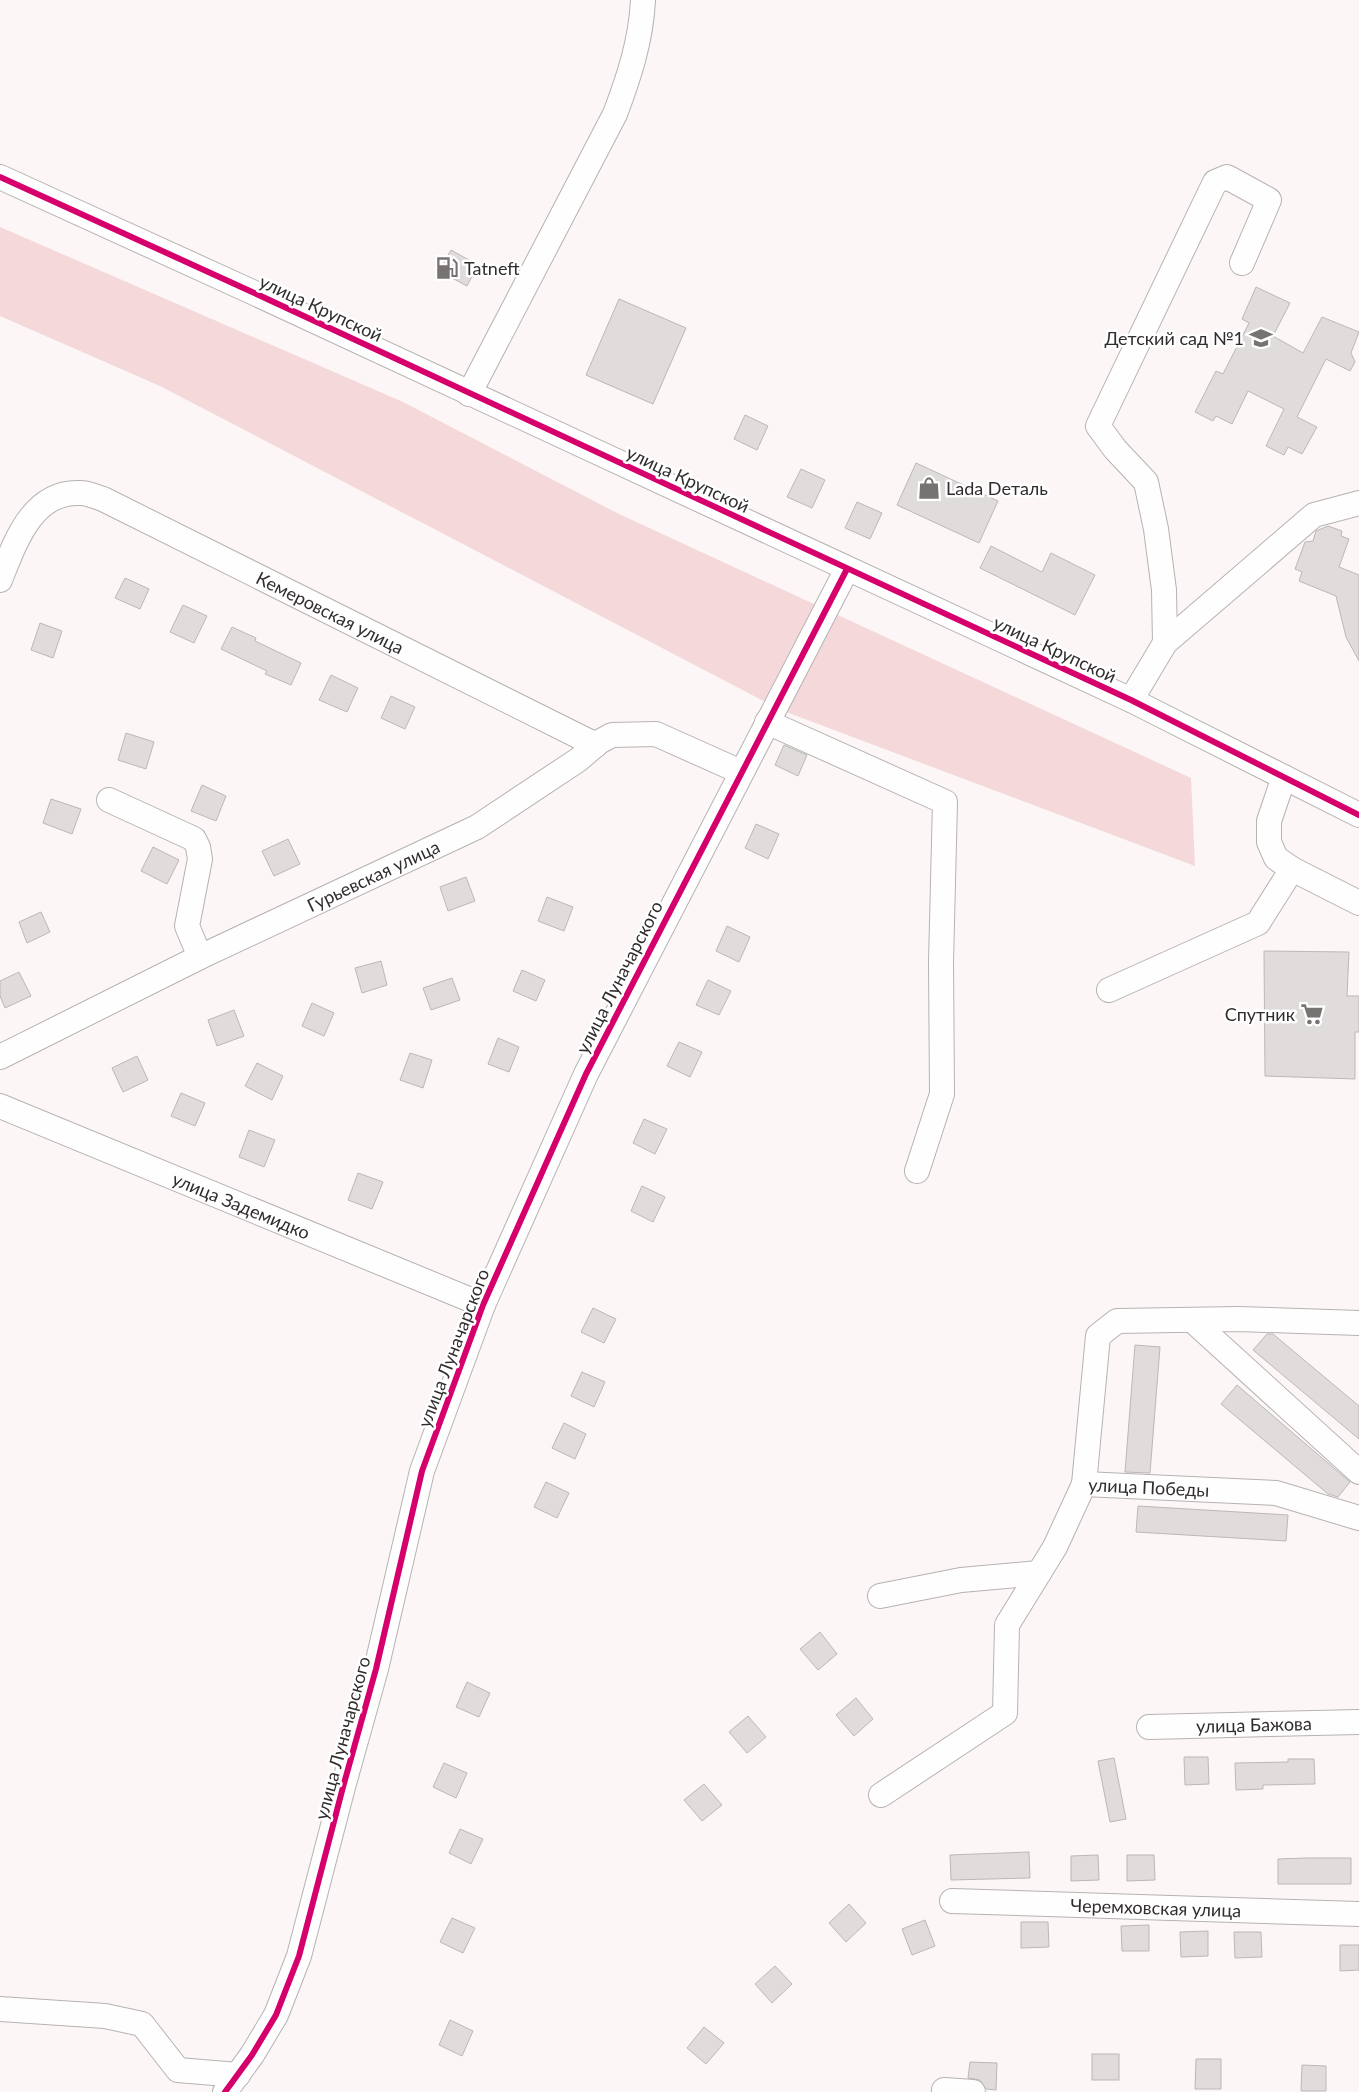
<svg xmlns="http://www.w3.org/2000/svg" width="1359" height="2092" viewBox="0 0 1359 2092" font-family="Lato,sans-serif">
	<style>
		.green { fill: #f4d8da }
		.building { fill: #e0dcdc; stroke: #bcb8b8 }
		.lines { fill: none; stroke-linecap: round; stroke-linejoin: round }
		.minor-casing { stroke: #b7b2b2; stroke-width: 26 }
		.minor { stroke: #fffefe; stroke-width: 24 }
		.cycleway-casing { stroke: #fff; stroke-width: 9 }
		.cycleway { stroke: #d6006c; stroke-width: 6 }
		.labels { text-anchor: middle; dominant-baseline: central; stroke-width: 5; stroke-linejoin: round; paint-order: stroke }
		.poi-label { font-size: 18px; fill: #312d2d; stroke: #fff; text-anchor: start }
		.street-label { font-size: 18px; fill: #312d2d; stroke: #fff }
	</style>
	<rect width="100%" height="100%" fill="#fcf6f6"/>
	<polygon class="green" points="0,227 403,402 619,514 1191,778 1195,866 781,710 160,386 0,316"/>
	<g class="building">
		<polygon points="451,250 478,265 467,286 439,271"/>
		<polygon points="1256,287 1290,303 1273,336 1303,353 1322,317 1359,332 1351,353 1355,362 1350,371 1326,359 1297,417 1317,427 1302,454 1288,447 1284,455 1266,446 1284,409 1248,391 1232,424 1216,416 1213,421 1195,412 1216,371 1223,374 1249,323 1242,319"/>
		<polygon points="619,299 686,328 653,404 586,375"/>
		<polygon points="745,415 768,426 757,450 734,439"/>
		<polygon points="916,463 998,501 979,543 897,505"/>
		<polygon points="801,469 825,480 812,508 787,497"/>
		<polygon points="857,502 882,513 870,539 845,528"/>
		<polygon points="1328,526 1342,531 1341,536 1349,539 1339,567 1359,575 1359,661 1346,637 1336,596 1299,581 1302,572 1295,569 1305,542 1313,541 1316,531"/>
		<polygon points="991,546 1042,572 1051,553 1095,575 1075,615 980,568"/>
		<polygon points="125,578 149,589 140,609 115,598"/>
		<polygon points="183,605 207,616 194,643 170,632"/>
		<polygon points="40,623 62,631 53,658 31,650"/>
		<polygon points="232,627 256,638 255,641 301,663 291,685 265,674 267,671 221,649"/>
		<polygon points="331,675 358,688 347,712 319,700"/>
		<polygon points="391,696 415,707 405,729 381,718"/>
		<polygon points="126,733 154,742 146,769 118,760"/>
		<polygon points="784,745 807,755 798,776 775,765"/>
		<polygon points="202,785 226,796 216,821 191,811"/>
		<polygon points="51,799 81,809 72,834 43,823"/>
		<polygon points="756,824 779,834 768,859 745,848"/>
		<polygon points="288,839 300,864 274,876 262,851"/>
		<polygon points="153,847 179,860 167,884 141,871"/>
		<polygon points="466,877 475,901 448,911 440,887"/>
		<polygon points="547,897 573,907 564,931 538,921"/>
		<polygon points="41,912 50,932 27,943 19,922"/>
		<polygon points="727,926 750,937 739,962 716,951"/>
		<polygon points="1264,951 1349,952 1347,996 1359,996 1359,1032 1355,1032 1355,1079 1265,1076"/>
		<polygon points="381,961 387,985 362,993 355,968"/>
		<polygon points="522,970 545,980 536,1001 513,991"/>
		<polygon points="19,972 31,996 5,1008 0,996 0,981"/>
		<polygon points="452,978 460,1000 431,1010 423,988"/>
		<polygon points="708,980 731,991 719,1015 696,1005"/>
		<polygon points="312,1003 334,1013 324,1036 302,1026"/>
		<polygon points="234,1010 244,1036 217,1046 208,1020"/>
		<polygon points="498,1038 519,1047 509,1072 488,1064"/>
		<polygon points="679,1042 702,1052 690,1077 667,1066"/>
		<polygon points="410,1053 432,1060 423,1088 400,1080"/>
		<polygon points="137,1056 148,1080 123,1092 112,1068"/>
		<polygon points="257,1063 283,1076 272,1100 245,1086"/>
		<polygon points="181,1093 205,1103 195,1126 171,1116"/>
		<polygon points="644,1119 667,1129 655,1154 633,1143"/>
		<polygon points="249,1130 275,1140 264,1167 239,1157"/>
		<polygon points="358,1173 383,1182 372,1209 348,1200"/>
		<polygon points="642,1186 665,1197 653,1222 631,1211"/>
		<polygon points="593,1308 616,1319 604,1343 581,1332"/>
		<polygon points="1267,1334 1273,1334 1359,1406 1359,1439 1253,1350"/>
		<polygon points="1135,1345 1160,1347 1150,1473 1125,1472"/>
		<polygon points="582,1372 605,1382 594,1407 571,1396"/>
		<polygon points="1237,1385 1350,1482 1338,1497 1328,1494 1221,1404"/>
		<polygon points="564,1423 586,1434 575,1459 552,1448"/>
		<polygon points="546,1482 569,1493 557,1518 534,1507"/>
		<polygon points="1138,1506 1288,1515 1286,1541 1136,1532"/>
		<polygon points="820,1632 837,1654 818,1670 800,1649"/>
		<polygon points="467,1682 490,1693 479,1717 456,1707"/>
		<polygon points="856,1698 873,1719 854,1736 836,1715"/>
		<polygon points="748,1716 766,1737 747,1753 729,1732"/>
		<polygon points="1184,1757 1208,1757 1209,1784 1185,1785"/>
		<polygon points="1114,1758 1126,1819 1110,1822 1098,1761"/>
		<polygon points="1288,1759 1314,1759 1315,1784 1263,1785 1263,1789 1236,1790 1235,1763 1288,1762"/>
		<polygon points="444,1763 467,1773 456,1798 433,1787"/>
		<polygon points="704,1784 722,1805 702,1821 684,1800"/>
		<polygon points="460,1829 483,1839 471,1864 449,1853"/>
		<polygon points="1029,1852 1030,1878 951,1880 950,1855"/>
		<polygon points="1098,1855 1099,1880 1071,1881 1071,1856"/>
		<polygon points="1127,1855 1154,1855 1155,1880 1127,1881"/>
		<polygon points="1305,1858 1351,1858 1351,1884 1278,1884 1278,1859"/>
		<polygon points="849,1904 866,1923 846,1942 829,1923"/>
		<polygon points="452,1918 475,1928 463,1953 440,1942"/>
		<polygon points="925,1920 935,1946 912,1955 902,1929"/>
		<polygon points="1021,1922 1048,1922 1049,1947 1021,1948"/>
		<polygon points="1149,1925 1149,1951 1122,1951 1121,1926"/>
		<polygon points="1208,1931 1208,1956 1181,1957 1180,1932"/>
		<polygon points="1234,1932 1261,1932 1262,1957 1235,1958"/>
		<polygon points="1340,1945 1359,1945 1359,1970 1340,1971"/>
		<polygon points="775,1966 792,1984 772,2003 755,1984"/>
		<polygon points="450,2020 473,2031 462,2056 439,2045"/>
		<polygon points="704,2027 724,2043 706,2064 687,2048"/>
		<rect x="1092" y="2054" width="27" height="26"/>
		<polygon points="1196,2059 1221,2059 1221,2089 1195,2089"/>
		<polygon points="970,2062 997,2063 996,2090 986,2089 980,2080 968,2078"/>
		<polygon points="1302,2065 1326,2066 1326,2091 1301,2091"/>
	</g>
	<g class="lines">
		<defs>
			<g id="minor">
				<polyline points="0,177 250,291 1131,700 1359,815"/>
				<path d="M469,394l146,-280c14,-37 26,-73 28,-114"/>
				<path id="s1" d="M0,580c15,-37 32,-90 81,-87 7,0 15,4 22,6l493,246"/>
				<polyline points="1165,643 1164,590 1156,529 1146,482 1115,449 1098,426 1215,182 1227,177 1269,200 1242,263"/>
				<polyline points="1131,700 1165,643 1314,515 1359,503"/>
				<polyline points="767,722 945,802 941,962 942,1094 917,1171"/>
				<polyline points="1284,777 1269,821 1269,842 1276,858 1292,869 1359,903"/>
				<polyline points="109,800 194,839 198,847 200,859 187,926 200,957"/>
				<polyline points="1109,990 1258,923 1292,869"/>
				<path id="s2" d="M0,1057l200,-100 277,-130 101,-67 21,-18 13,-7 44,-1 85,38"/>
				<path id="s3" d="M0,1106l483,199"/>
				<polyline points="1192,1320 1359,1472"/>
				<path id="s4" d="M1084,1484l192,9 83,25"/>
				<polyline points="880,1596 961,1580 1039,1573"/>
				<path id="s5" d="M1149,1727l210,-5"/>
				<polyline points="881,1795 1005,1713 1007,1625 1055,1547 1084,1484 1098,1336 1117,1321 1238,1319 1359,1323"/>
				<path id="s6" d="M952,1901l407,13"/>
				<polyline points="0,2009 105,2016 142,2024 178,2070 238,2075"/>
				<polyline points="944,2090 973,2092"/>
				<polyline points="225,2092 252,2055 276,2015 299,1956 343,1787 376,1669 422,1471 483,1305 586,1074 847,569"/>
			</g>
		</defs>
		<use href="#minor" class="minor-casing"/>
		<use href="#minor" class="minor"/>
		<defs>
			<g id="cycleway">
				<polyline points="0,177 250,291 1131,700 1359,815"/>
				<polyline points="225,2092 252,2055 276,2015 299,1956 343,1787 376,1669 422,1471 483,1305 586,1074 847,569"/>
			</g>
		</defs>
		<use href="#cycleway" class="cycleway-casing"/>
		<use href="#cycleway" class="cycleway"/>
	</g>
	<defs>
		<symbol id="fuel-bare" viewBox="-9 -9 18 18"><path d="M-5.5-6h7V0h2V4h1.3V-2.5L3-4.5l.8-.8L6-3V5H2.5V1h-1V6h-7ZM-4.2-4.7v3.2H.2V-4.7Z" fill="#787373" stroke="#fff" stroke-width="2.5" paint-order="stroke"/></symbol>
		<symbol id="school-bare" viewBox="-9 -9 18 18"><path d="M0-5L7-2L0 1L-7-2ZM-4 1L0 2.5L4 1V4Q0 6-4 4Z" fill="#787373" stroke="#fff" stroke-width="2.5" paint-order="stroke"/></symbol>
		<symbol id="shop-bare" viewBox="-9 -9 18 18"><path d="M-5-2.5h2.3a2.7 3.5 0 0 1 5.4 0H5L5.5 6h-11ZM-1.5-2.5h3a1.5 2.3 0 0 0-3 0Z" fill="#787373" stroke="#fff" stroke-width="2.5" paint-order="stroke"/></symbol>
		<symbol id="supermarket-bare" viewBox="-9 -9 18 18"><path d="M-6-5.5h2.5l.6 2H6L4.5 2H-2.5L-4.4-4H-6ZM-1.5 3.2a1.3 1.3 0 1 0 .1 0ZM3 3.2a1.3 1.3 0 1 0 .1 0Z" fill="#787373" stroke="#fff" stroke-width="2.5" paint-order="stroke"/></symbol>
	</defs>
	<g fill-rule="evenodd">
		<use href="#fuel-bare" x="431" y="252" width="32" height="32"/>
		<use href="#school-bare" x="1245" y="322" width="32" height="32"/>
		<use href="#shop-bare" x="913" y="472" width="32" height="32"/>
		<use href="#supermarket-bare" x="1296" y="998" width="32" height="32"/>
	</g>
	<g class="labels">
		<g class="poi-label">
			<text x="464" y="268">Tatneft</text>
			<text x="1244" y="338" text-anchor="end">Детский сад №1</text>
			<text x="946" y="488">Lada Dеталь</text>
			<text x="1295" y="1014" text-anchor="end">Спутник</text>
		</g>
		<g class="street-label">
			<text transform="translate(321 308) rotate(25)">улица Крупской</text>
			<text transform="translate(688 479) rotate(25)">улица Крупской</text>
			<text stroke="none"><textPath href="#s1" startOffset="405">Кемеровская улица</textPath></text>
			<text transform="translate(1055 649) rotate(25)">улица Крупской</text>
			<text stroke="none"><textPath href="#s2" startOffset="415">Гурьевская улица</textPath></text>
			<text transform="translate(619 977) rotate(-63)">улица Луначарского</text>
			<text stroke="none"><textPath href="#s3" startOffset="261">улица Задемидко</textPath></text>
			<text transform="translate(453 1348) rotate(-69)">улица Луначарского</text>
			<text stroke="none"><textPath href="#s4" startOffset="65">улица Победы</textPath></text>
			<text stroke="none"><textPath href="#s5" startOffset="105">улица Бажова</textPath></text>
			<text transform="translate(342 1738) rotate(-75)">улица Луначарского</text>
			<text stroke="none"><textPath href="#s6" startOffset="204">Черемховская улица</textPath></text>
		</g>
	</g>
</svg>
